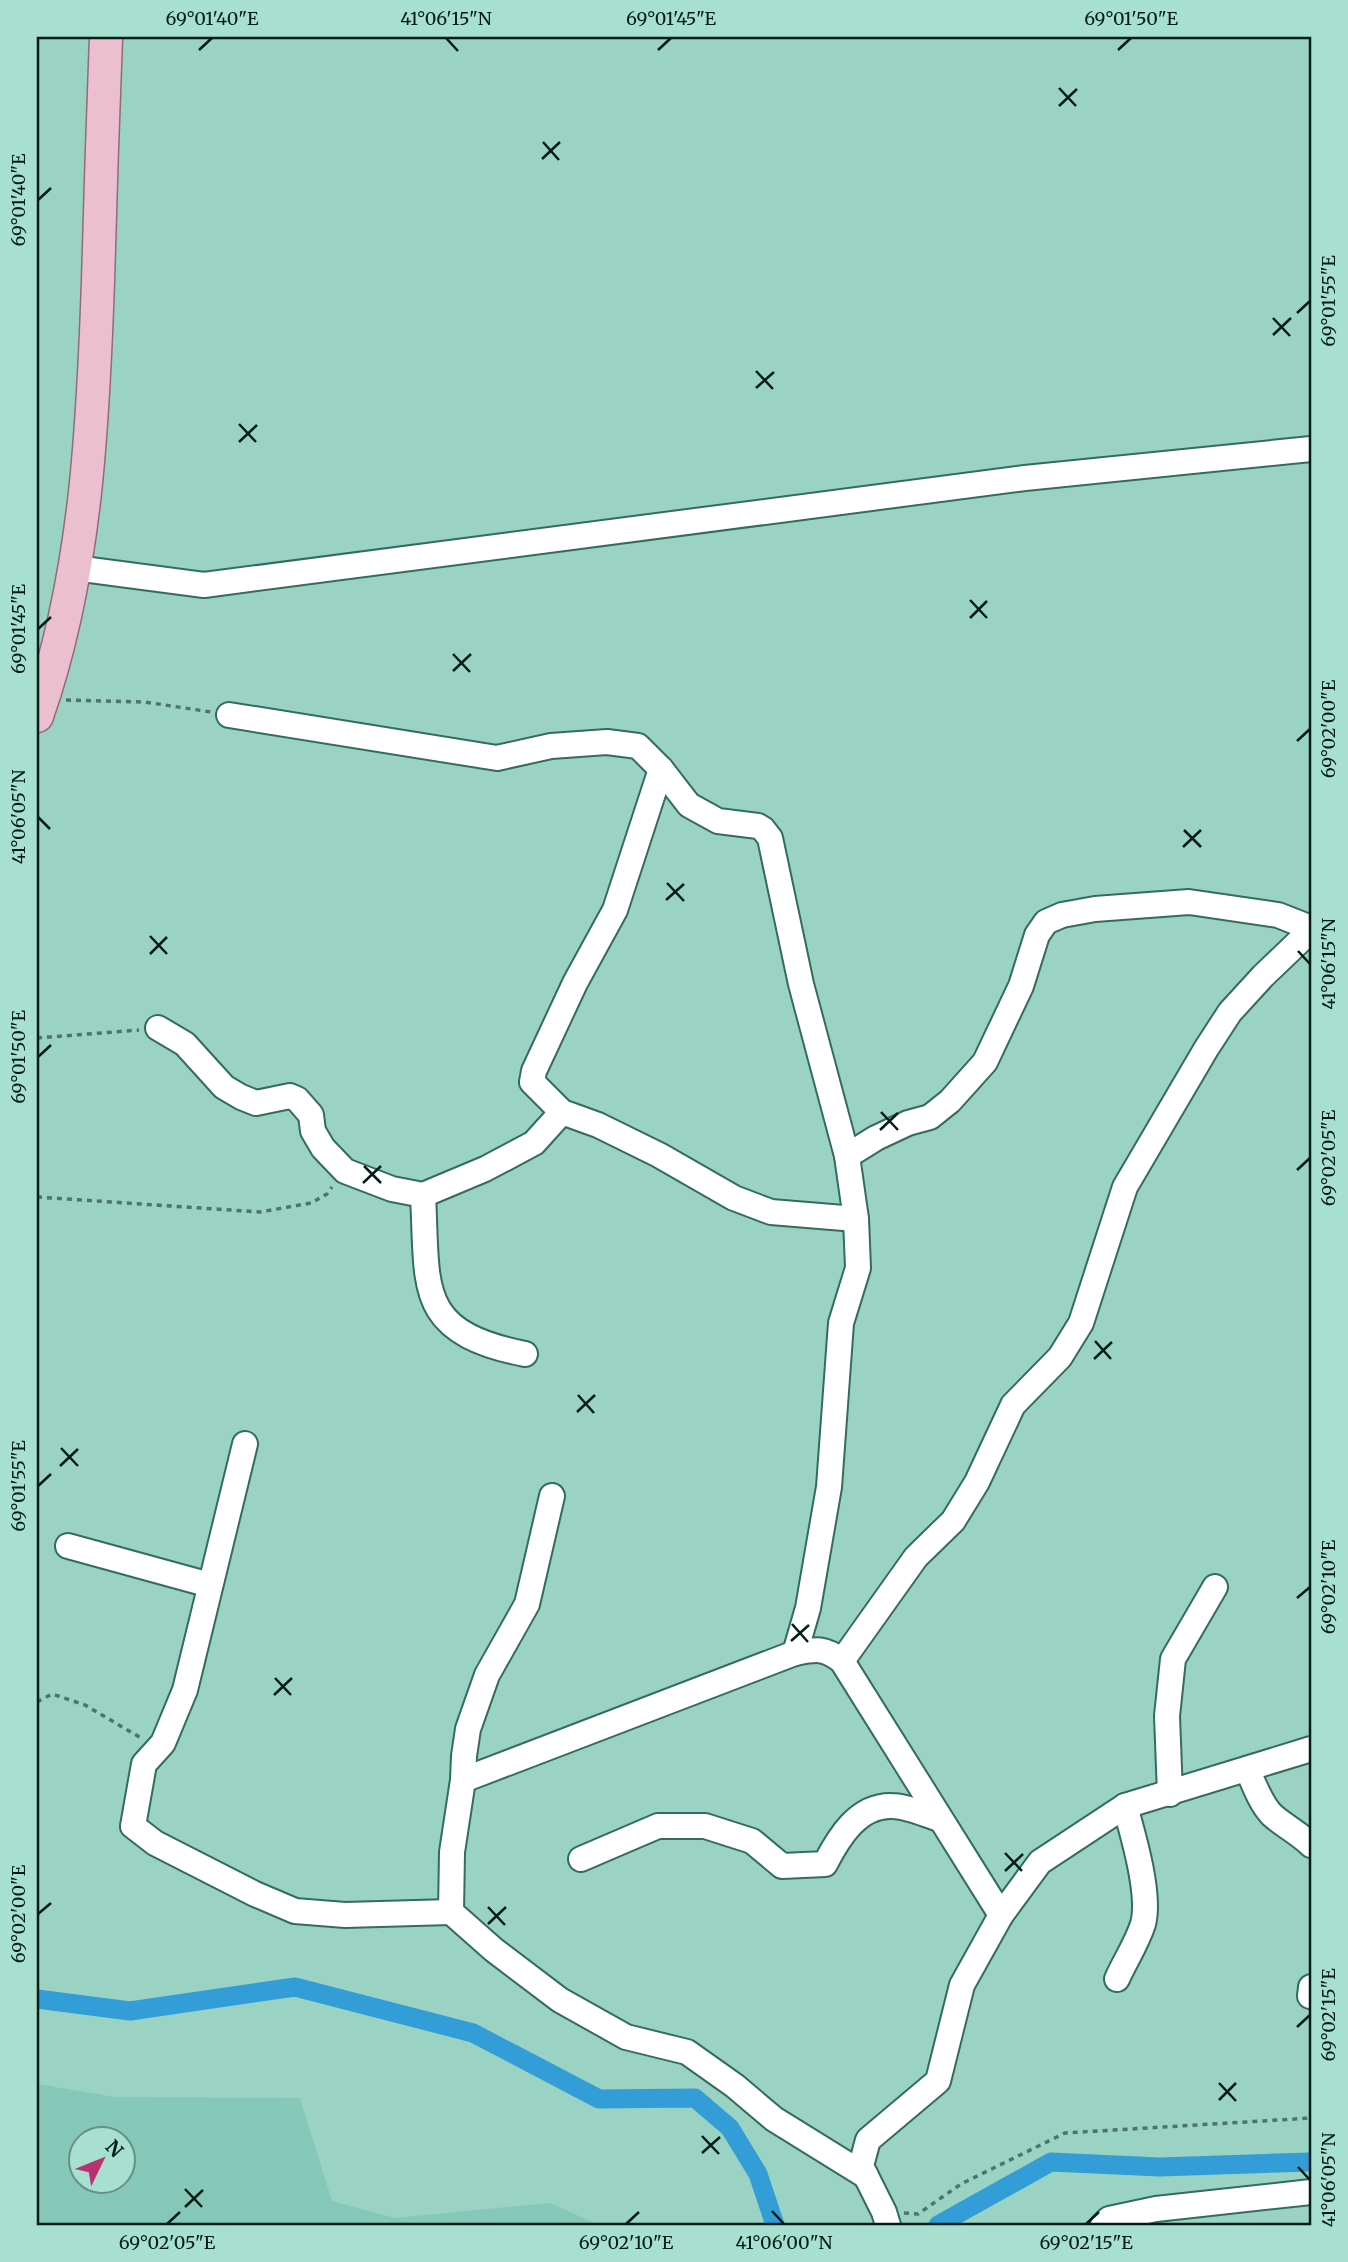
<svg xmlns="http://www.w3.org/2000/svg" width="1348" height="2262" viewBox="0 0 1348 2262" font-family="Merriweather,serif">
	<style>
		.built { fill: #85c8b8; fill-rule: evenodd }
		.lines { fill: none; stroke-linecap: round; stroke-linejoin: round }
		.canal { stroke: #329dd6; stroke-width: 19 }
		.minor-casing { stroke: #346b5f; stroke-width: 28 }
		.major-casing { stroke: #926a79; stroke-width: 35 }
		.path { stroke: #4d746a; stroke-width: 3.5; stroke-dasharray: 5 5; stroke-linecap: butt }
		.minor { stroke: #fff; stroke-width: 24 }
		.major { stroke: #ecbfcf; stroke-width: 32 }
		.ticks { fill: none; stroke: #041b16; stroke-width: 2.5 }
		.neatline { fill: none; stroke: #041b16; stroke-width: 2.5 }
		.ticks-label { font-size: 18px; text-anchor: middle; fill: #041b16 }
	</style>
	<rect width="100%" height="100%" fill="#9ad3c4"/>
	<path class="built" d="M37,2084l78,13 185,1 32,103 63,17 155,-15 49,22h-562zM80,2140h42v42h-42z"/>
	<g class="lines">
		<g class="canal">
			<polyline points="37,1999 130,2011 295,1987 473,2033 599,2099 695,2098 730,2128 758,2174 775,2225"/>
			<polyline points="938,2225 1051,2162 1160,2167 1311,2162"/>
		</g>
		<defs>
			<g id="minor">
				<polyline points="75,568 204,585 1025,478 1311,449"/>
				<polyline points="229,715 497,758 551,746 607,742 638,746 661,769 689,805 718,821 758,826 763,829 770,838 801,984 847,1156 856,1219 858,1268 841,1323 829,1487 808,1608 795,1653"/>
				<polyline points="661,769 615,910 575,983 534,1071 532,1082 562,1112 598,1125 659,1155 734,1198 771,1212 856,1219"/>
				<polyline points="158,1028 185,1044 224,1087 241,1097 256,1103 290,1096 297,1099 311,1115 313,1131 323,1148 345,1171 392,1189 423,1195 485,1169 534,1143 562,1112"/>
				<polyline points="847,1156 876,1138 908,1123 930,1117 950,1101 985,1062 1021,986 1037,935 1046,922 1062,915 1095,909 1189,902 1278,915 1311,928"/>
				<path d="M423,1195c5,94 -8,137 102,159"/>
				<polyline points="245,1444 185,1690 163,1743 144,1764 133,1826 155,1843 255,1894 295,1911 345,1915 451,1912"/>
				<polyline points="552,1496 527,1604 487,1675 468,1729 464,1756 463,1780 452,1852 451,1912 494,1950 560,2000 626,2037 687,2052 735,2086 774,2119 866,2176"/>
				<polyline points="68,1546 210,1585"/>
				<polyline points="842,1661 916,1557 953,1521 977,1482 1013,1405 1060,1357 1081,1323 1125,1187 1206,1049 1230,1012 1263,976 1311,930"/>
				<path d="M1247,1769c7,15 13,33 24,45 10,10 28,19 40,31"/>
				<path d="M463,1780l332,-127c21,-4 29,-6 47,8l159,254"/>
				<polyline points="1170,1794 1167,1716 1173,1659 1215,1587"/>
				<path d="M581,1859l77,-33h47l47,15 30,25 43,-2c14,-27 33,-59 67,-58 15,0 34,9 48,13"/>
				<path d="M1117,1979c8,-18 20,-36 26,-55 8,-29 -10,-89 -18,-118"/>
				<polyline points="1310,1996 1311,1987"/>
				<polyline points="888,2225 884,2212 861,2166 868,2140 938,2081 962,1985 1001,1915 1040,1862 1125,1806 1311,1749"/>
				<polyline points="1103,2225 1109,2219 1156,2209 1311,2192"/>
			</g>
			<path id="major" d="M37,716c49,-140 56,-288 61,-435 2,-81 5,-163 8,-244"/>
		</defs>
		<use href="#minor" class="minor-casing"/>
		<use href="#major" class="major-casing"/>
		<g class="path">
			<polyline points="66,700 145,702 211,712"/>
			<polyline points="37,1038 139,1030"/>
			<polyline points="37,1197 260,1212 311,1203 327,1194 332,1187"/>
			<polyline points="37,1702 52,1694 85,1705 141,1738"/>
			<polyline points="904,2213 918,2214 961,2184 1065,2133 1311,2118"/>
		</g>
		<use href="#minor" class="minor"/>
		<use href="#major" class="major"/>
	</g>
	<path class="ticks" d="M446,38l12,13M199,50l13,-12M658,50l13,-12M1118,50l13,-12M1059,88l17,18M1059,106l18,-17M543,142l16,18M542,159l18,-17M38,200l13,-12M1297,313l13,-12M1273,318l17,18M1273,335l18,-17M756,371l17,18M756,388l18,-16M239,424l17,18M239,442l18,-17M970,600l17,18M970,618l17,-17M38,629l13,-12M453,654l17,18M453,671l18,-17M1297,741l13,-12M38,817l12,12M1184,830l17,17M1183,847l18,-17M667,883l17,18M666,900l18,-16M150,936l17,18M1298,951l12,13M150,954l17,-17M38,1057l13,-12M881,1112l17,18M880,1130l18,-17M364,1166l17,17M1297,1170l13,-12M363,1183l18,-17M1095,1341l16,18M1094,1359l18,-17M578,1395l16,18M577,1412l18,-17M61,1448l17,18M60,1466l18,-17M38,1486l13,-12M1297,1598l13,-11M792,1624l16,18M791,1641l18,-16M275,1678l16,17M274,1695l18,-17M1005,1853l17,18M1005,1871l18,-17M488,1907l17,18M38,1914l13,-11M488,1924l18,-17M1297,2027l13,-12M1219,2083l17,18M1219,2100l17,-17M702,2136l17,18M702,2153l18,-16M1298,2167l12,13M185,2189l17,18M185,2207l18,-17M772,2211l12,13M167,2224l13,-12M626,2224l13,-12M1086,2224l13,-12"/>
	<rect width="1348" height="2262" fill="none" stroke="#a7e0d1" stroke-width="77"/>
	<g transform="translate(102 2160) rotate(47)"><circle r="33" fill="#a7e0d1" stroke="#669186" stroke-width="2"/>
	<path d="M0-5L12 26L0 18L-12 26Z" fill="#b93170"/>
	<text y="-10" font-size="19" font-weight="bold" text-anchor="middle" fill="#041b16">N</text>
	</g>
	<rect x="38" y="38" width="1272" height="2186" class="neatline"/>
	<g class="ticks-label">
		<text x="212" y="25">69°01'40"E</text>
		<text x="446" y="25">41°06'15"N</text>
		<text x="671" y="25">69°01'45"E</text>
		<text x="1131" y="25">69°01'50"E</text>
		<text transform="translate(19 200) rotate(-90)" y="6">69°01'40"E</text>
		<text transform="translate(1329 301) rotate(-90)" y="6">69°01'55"E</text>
		<text transform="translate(19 629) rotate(-90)" y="6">69°01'45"E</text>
		<text transform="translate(1329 729) rotate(-90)" y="6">69°02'00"E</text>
		<text transform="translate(19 817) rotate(-90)" y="6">41°06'05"N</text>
		<text transform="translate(1329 964) rotate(-90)" y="6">41°06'15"N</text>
		<text transform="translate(19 1057) rotate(-90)" y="6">69°01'50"E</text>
		<text transform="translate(1329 1158) rotate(-90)" y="6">69°02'05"E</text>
		<text transform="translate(19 1486) rotate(-90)" y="6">69°01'55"E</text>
		<text transform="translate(1329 1587) rotate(-90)" y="6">69°02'10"E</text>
		<text transform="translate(19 1914) rotate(-90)" y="6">69°02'00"E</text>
		<text transform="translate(1329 2015) rotate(-90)" y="6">69°02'15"E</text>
		<text transform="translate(1329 2180) rotate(-90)" y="6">41°06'05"N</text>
		<text x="167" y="2249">69°02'05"E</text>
		<text x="626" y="2249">69°02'10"E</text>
		<text x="784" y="2249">41°06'00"N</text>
		<text x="1086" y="2249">69°02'15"E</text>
	</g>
</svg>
